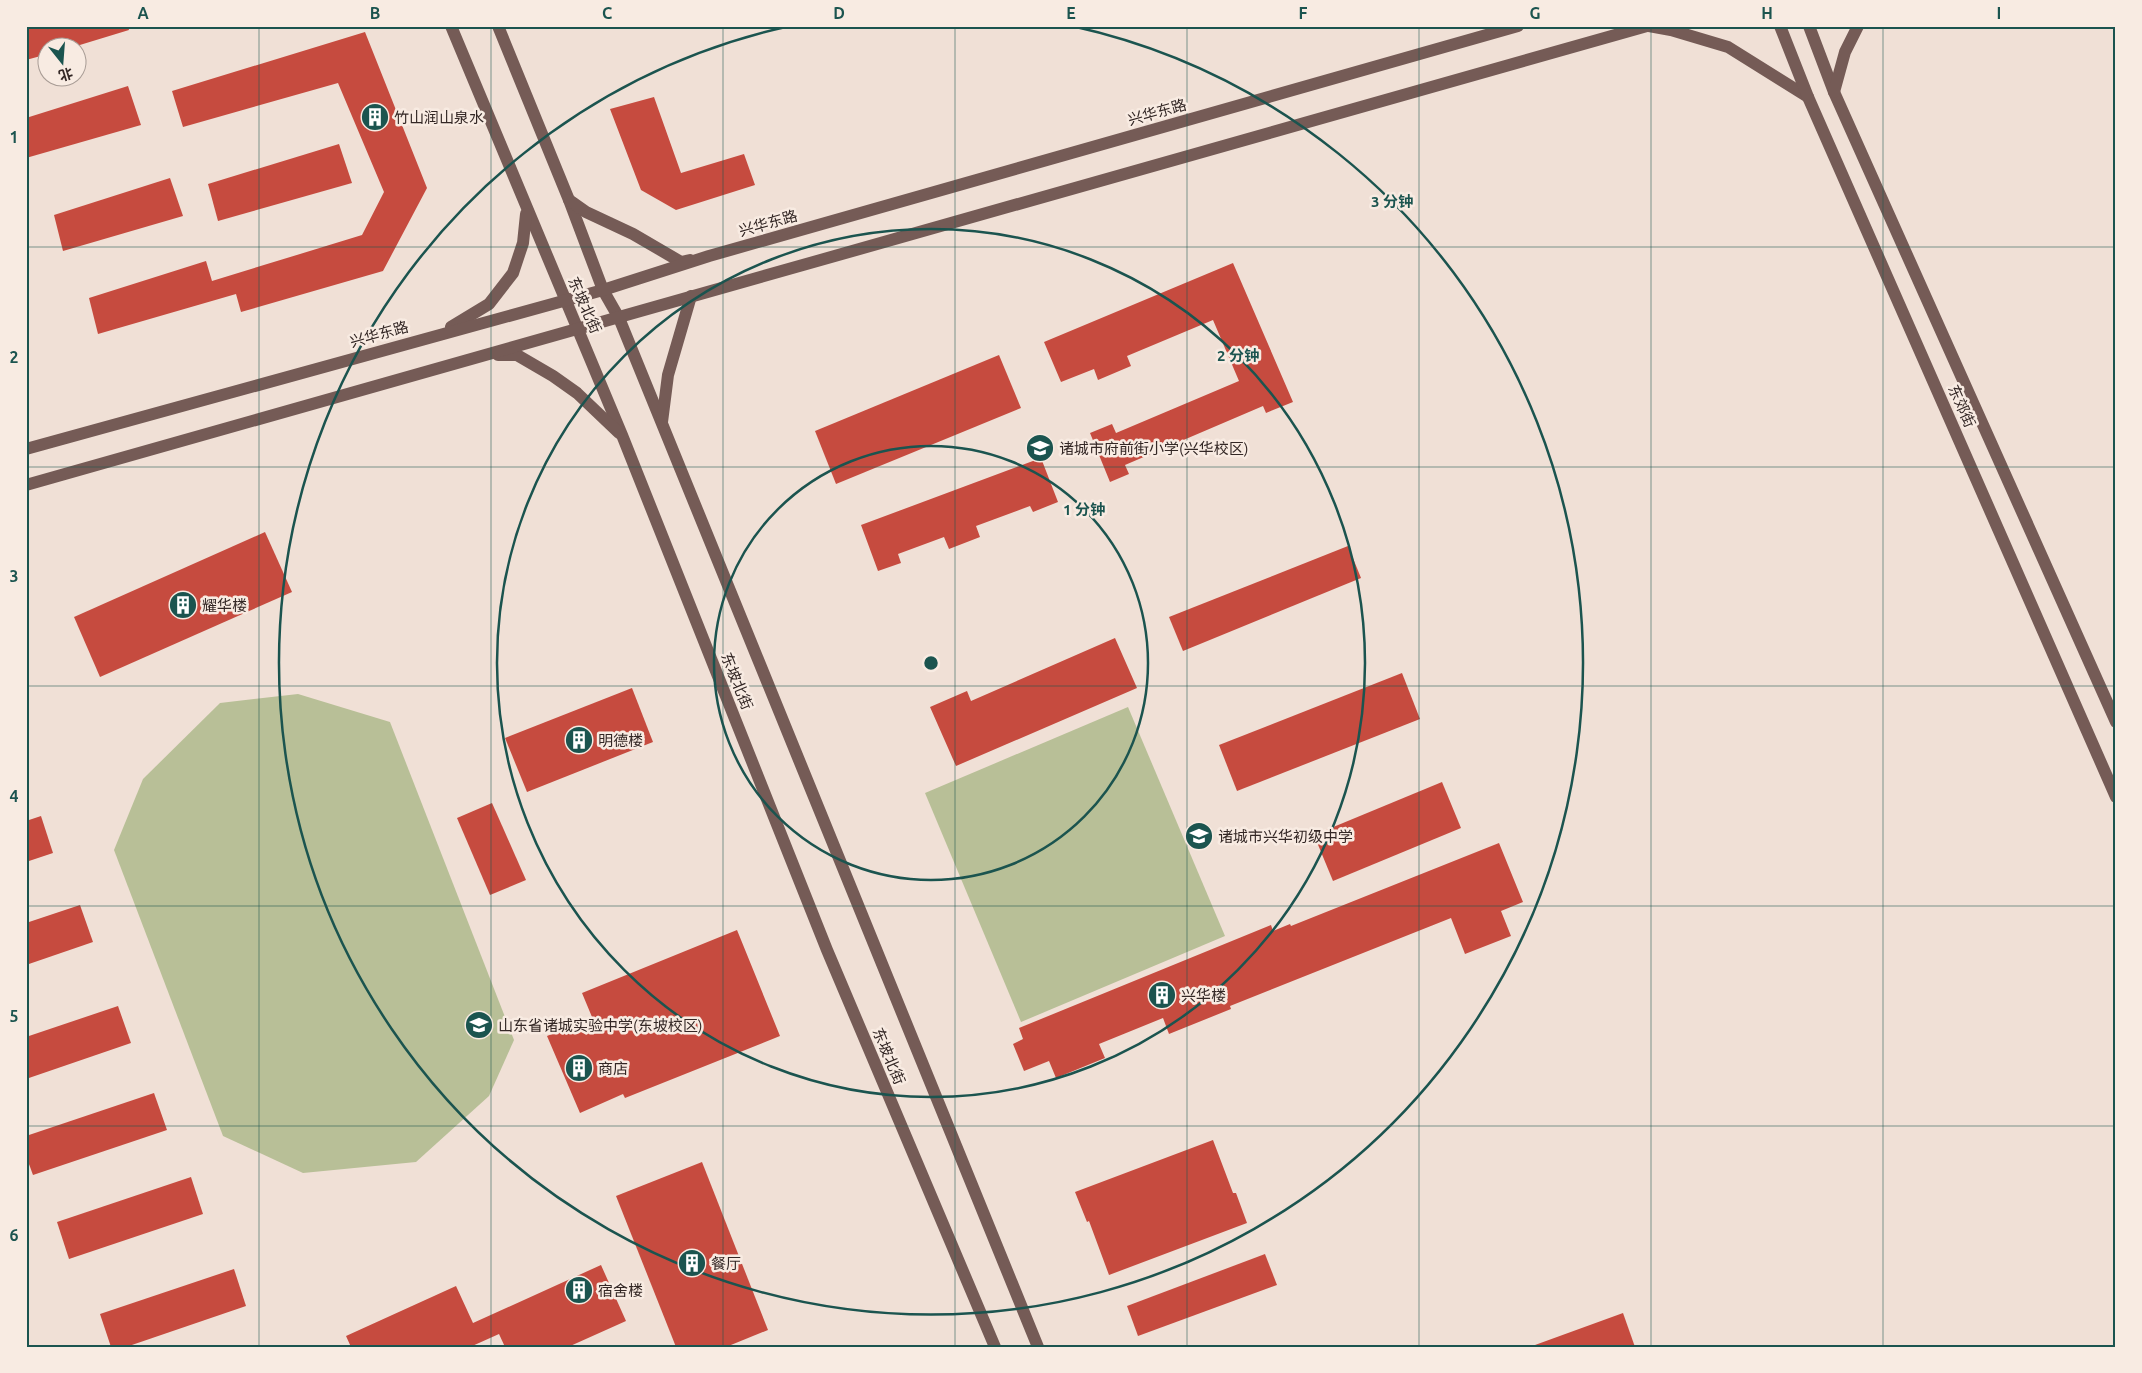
<svg xmlns="http://www.w3.org/2000/svg" width="2142" height="1373" viewBox="0 0 2142 1373" font-family="Ubuntu,'Noto Sans SC',sans-serif">
	<style>
		.grass { fill: #b8bf97 }
		.building { fill: #c64b3f }
		.lines { fill: none; stroke-linecap: round; stroke-linejoin: round }
		.major { stroke: #755b56; stroke-width: 12 }
		.grid { fill: none; stroke: #1b544f; stroke-width: 1; stroke-opacity: 0.55 }
		.ring { fill: none; stroke: #1b544f; stroke-width: 2.5 }
		.labels { text-anchor: middle; dominant-baseline: central; stroke-width: 5; stroke-linejoin: round; paint-order: stroke }
		.street-label { font-size: 15px; fill: #332725; stroke: #f8ebe2 }
		.poi-label { font-size: 15px; fill: #332725; stroke: #f8ebe2; text-anchor: start }
		.centre { fill: #1b544f; stroke: #f8ebe2; stroke-width: 2.5 }
		.ring-label { font-size: 15px; text-anchor: middle; font-weight: bold; fill: #1b544f; stroke: #f8ebe2; stroke-width: 5; stroke-linejoin: round; paint-order: stroke }
		.neatline { fill: none; stroke: #1b544f; stroke-width: 2 }
		.grid-label { font-size: 16px; text-anchor: middle; font-weight: bold; fill: #1b544f }
	</style>
	<rect width="100%" height="100%" fill="#f0e0d6"/>
	<g class="grass">
		<polygon points="298,694 390,722 514,1040 489,1096 416,1162 303,1173 223,1136 114,850 143,779 220,703"/>
		<polygon points="1128,707 1225,936 1021,1022 925,793"/>
	</g>
	<g class="building">
		<polygon points="26,26 128,26 129,30 70,48 48,48 48,54 26,60"/>
		<polygon points="365,32 427,188 383,271 241,312 236,294 98,334 89,298 206,261 212,281 362,235 384,192 338,83 183,127 172,91"/>
		<polygon points="128,86 141,125 26,158 26,118"/>
		<polygon points="654,97 681,173 744,154 755,185 676,210 641,190 610,109"/>
		<polygon points="339,144 352,183 218,221 208,184"/>
		<polygon points="170,178 183,216 63,251 54,215"/>
		<polygon points="1233,263 1293,402 1266,413 1263,406 1125,465 1129,474 1110,482 1090,433 1112,424 1116,433 1239,381 1213,320 1127,356 1131,366 1098,380 1094,369 1061,382 1044,342"/>
		<polygon points="999,355 1021,408 836,484 815,431"/>
		<polygon points="1041,458 1058,502 1033,512 1030,506 976,526 980,537 949,549 944,537 898,554 901,563 878,571 861,525"/>
		<polygon points="265,532 292,592 100,677 74,617"/>
		<polygon points="1348,546 1361,578 1183,651 1169,617"/>
		<polygon points="1115,638 1137,688 956,766 930,707 967,691 971,701"/>
		<polygon points="1402,673 1420,719 1237,791 1219,745"/>
		<polygon points="632,688 653,742 527,792 505,738"/>
		<polygon points="1442,782 1461,828 1333,881 1314,835"/>
		<polygon points="492,803 526,880 490,895 457,818"/>
		<polygon points="41,816 53,853 26,862 26,821"/>
		<polygon points="1499,843 1523,902 1501,911 1511,936 1465,954 1451,918 1230,1006 1231,1009 1169,1034 1163,1018 1099,1044 1105,1058 1056,1078 1049,1061 1024,1071 1013,1044 1023,1039 1019,1028 1271,925 1273,931 1290,924 1291,926"/>
		<polygon points="80,905 93,942 26,965 26,923"/>
		<polygon points="737,930 780,1036 625,1098 623,1094 580,1113 547,1036 592,1017 582,993"/>
		<polygon points="118,1006 131,1043 26,1079 26,1037"/>
		<polygon points="154,1093 167,1130 33,1175 26,1156 26,1136"/>
		<polygon points="1213,1140 1233,1193 1236,1193 1247,1223 1109,1275 1089,1221 1087,1222 1075,1192"/>
		<polygon points="702,1162 768,1330 726,1347 676,1347 616,1196"/>
		<polygon points="191,1177 203,1214 69,1259 57,1222"/>
		<polygon points="1265,1254 1277,1285 1138,1336 1127,1306"/>
		<polygon points="601,1265 626,1321 568,1347 505,1347 499,1334 470,1347 351,1347 346,1336 456,1286 473,1323"/>
		<polygon points="234,1269 246,1306 126,1347 111,1347 100,1314"/>
		<polygon points="1623,1313 1635,1347 1536,1347 1535,1345"/>
	</g>
	<g class="lines">
		<g class="major">
			<polyline points="451,26 622,435 827,950 995,1347"/>
			<polyline points="498,26 569,200 603,290 619,318 1038,1347"/>
			<polyline points="1649,26 1671,30 1728,47 1808,97"/>
			<polyline points="1780,26 1808,97 2116,797"/>
			<polyline points="1809,26 1834,92 2116,722"/>
			<polyline points="1834,92 1845,52 1858,26"/>
			<polyline points="569,200 586,212 633,234 681,262 690,260"/>
			<polyline points="451,327 489,304 513,273 523,243 526,214"/>
			<polyline points="498,355 517,355 553,376 577,393 619,433"/>
			<polyline points="662,422 668,375 691,296"/>
			<polyline points="26,449 603,290 709,256 1518,26"/>
			<polyline points="26,485 1647,26"/>
		</g>
	</g>
	<path class="grid" d="M259,26v1321M491,26v1321M723,26v1321M955,26v1321M1187,26v1321M1419,26v1321M1651,26v1321M1883,26v1321M26,247h2090M26,467h2090M26,686h2090M26,906h2090M26,1126h2090"/>
	<g class="ring">
		<circle cx="931" cy="663" r="217"/>
		<circle cx="931" cy="663" r="434"/>
		<path d="M1072 26A652 652 0 1 1 790 26"/>
	</g>
	<defs>
		<symbol id="building-disc" viewBox="-11 -11 22 22"><circle r="9.5" fill="#1b544f" stroke="#f8ebe2"/><path d="M-4-6H4V6H1V3H-1V6H-4ZM-2.5-4.3h1.7v1.8h-1.7ZM.8-4.3h1.7v1.8H.8ZM-2.5-1h1.7V.8h-1.7ZM.8-1h1.7V.8H.8Z" fill="#fff"/></symbol>
		<symbol id="school-disc" viewBox="-11 -11 22 22"><circle r="9.5" fill="#1b544f" stroke="#f8ebe2"/><path d="M0-5L7-2L0 1L-7-2ZM-4 1L0 2.5L4 1V4Q0 6-4 4Z" fill="#fff"/></symbol>
	</defs>
	<g fill-rule="evenodd">
		<use href="#building-disc" x="359" y="101" width="32" height="32"/>
		<use href="#school-disc" x="1024" y="432" width="32" height="32"/>
		<use href="#building-disc" x="167" y="589" width="32" height="32"/>
		<use href="#building-disc" x="563" y="724" width="32" height="32"/>
		<use href="#school-disc" x="1183" y="820" width="32" height="32"/>
		<use href="#building-disc" x="1146" y="979" width="32" height="32"/>
		<use href="#school-disc" x="463" y="1009" width="32" height="32"/>
		<use href="#building-disc" x="563" y="1052" width="32" height="32"/>
		<use href="#building-disc" x="676" y="1247" width="32" height="32"/>
		<use href="#building-disc" x="563" y="1274" width="32" height="32"/>
	</g>
	<g class="labels">
		<g class="street-label">
			<text transform="translate(1157 112) rotate(-16)">兴华东路</text>
			<text transform="translate(768 223) rotate(-16)">兴华东路</text>
			<text transform="translate(585 305) rotate(66)">东坡北街</text>
			<text transform="translate(379 334) rotate(-16)">兴华东路</text>
			<text transform="translate(1962 406) rotate(66)">东郊街</text>
			<text transform="translate(737 681) rotate(68)">东坡北街</text>
			<text transform="translate(889 1056) rotate(67)">东坡北街</text>
		</g>
		<g class="poi-label">
			<text x="394" y="117">竹山润山泉水</text>
			<text x="1059" y="448">诸城市府前街小学(兴华校区)</text>
			<text x="202" y="605">耀华楼</text>
			<text x="598" y="740">明德楼</text>
			<text x="1218" y="836">诸城市兴华初级中学</text>
			<text x="1181" y="995">兴华楼</text>
			<text x="498" y="1025">山东省诸城实验中学(东坡校区)</text>
			<text x="598" y="1068">商店</text>
			<text x="711" y="1263">餐厅</text>
			<text x="598" y="1290">宿舍楼</text>
		</g>
	</g>
	<circle cx="931" cy="663" r="8" class="centre"/>
	<g class="ring-label">
		<text x="1392" y="207">3 分钟</text>
		<text x="1238" y="361">2 分钟</text>
		<text x="1084" y="515">1 分钟</text>
	</g>
	<rect width="2142" height="1373" fill="none" stroke="#f8ebe2" stroke-width="55"/>
	<g transform="translate(62 62) rotate(163)"><circle r="24" fill="#f8ebe2" stroke="#a99d96"/>
	<path d="M0-4L9 19L0 12L-9 19Z" fill="#1b544f"/>
	<text y="-8" font-size="14" font-weight="bold" text-anchor="middle" fill="#332725">北</text>
	</g>
	<rect x="28" y="28" width="2086" height="1318" class="neatline"/>
	<g class="grid-label">
		<text x="143" y="19">A</text>
		<text x="375" y="19">B</text>
		<text x="607" y="19">C</text>
		<text x="839" y="19">D</text>
		<text x="1071" y="19">E</text>
		<text x="1303" y="19">F</text>
		<text x="1535" y="19">G</text>
		<text x="1767" y="19">H</text>
		<text x="1999" y="19">I</text>
		<text x="14" y="143">1</text>
		<text x="14" y="363">2</text>
		<text x="14" y="582">3</text>
		<text x="14" y="802">4</text>
		<text x="14" y="1022">5</text>
		<text x="14" y="1241">6</text>
	</g>
</svg>
